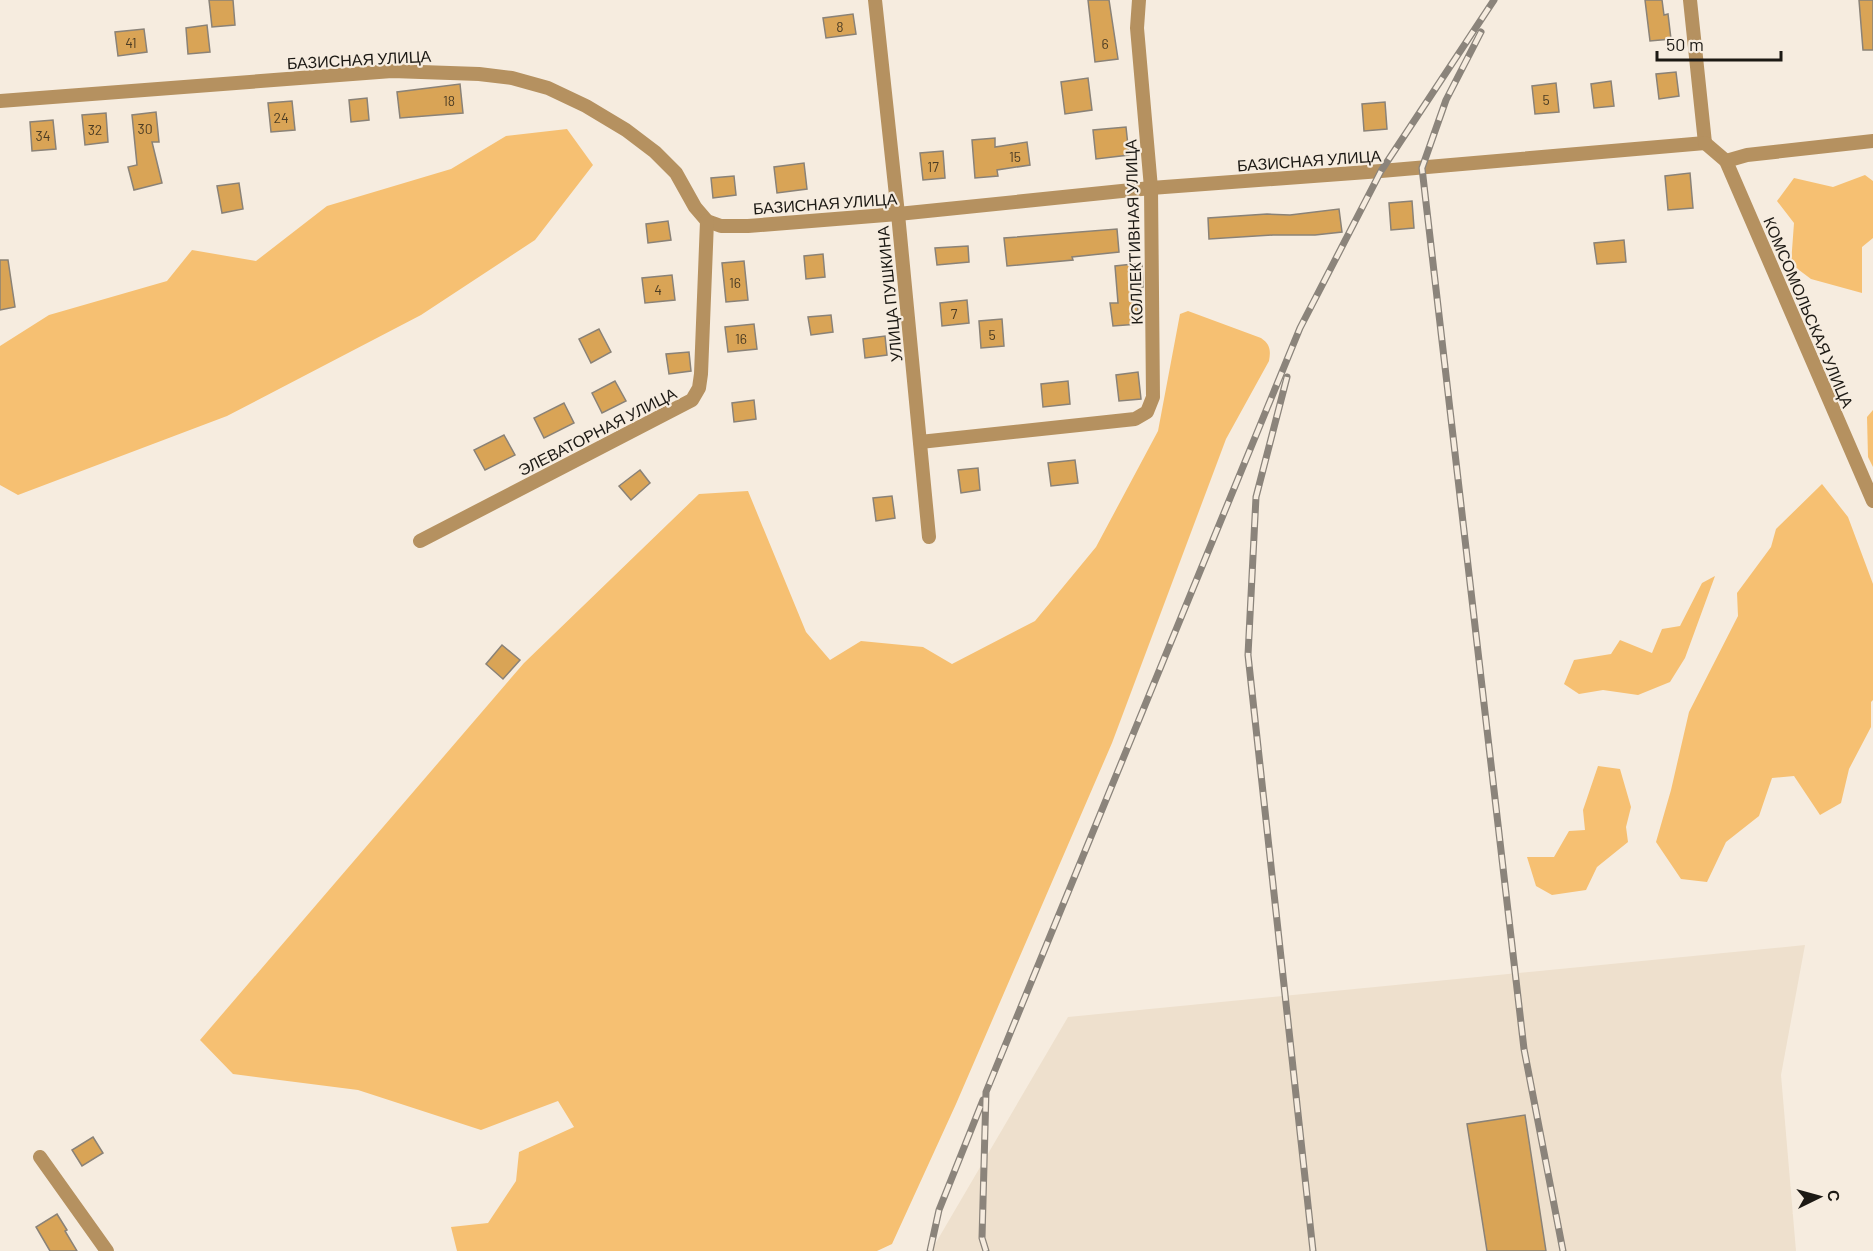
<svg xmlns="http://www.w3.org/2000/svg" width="1873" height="1251" viewBox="0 0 1873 1251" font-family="Barlow,sans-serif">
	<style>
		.built { fill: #eee0cd }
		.water { fill: #f6c072 }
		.building { fill: #d9a456; stroke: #8a8277; stroke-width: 1.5 }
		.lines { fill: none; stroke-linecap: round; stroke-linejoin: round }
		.street { stroke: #b59160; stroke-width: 14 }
		.rail-casing { stroke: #8b847b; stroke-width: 7 }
		.rail { stroke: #f6ecdf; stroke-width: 4.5; stroke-dasharray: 14; stroke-linecap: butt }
		.labels { text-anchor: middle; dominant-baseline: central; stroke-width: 4.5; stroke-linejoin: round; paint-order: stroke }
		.number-label { font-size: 14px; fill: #4b3c24 }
		.street-label { font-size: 16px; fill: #1c1914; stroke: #f6ecdf }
	</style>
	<rect width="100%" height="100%" fill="#f6ecdf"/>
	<polygon class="built" points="1805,945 1781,1075 1796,1251 931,1251 1068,1017"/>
	<g class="water">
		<polygon points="567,129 593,165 535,240 421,315 227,416 18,495 0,485 0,346 49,315 167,281 192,250 256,261 327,206 451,169 506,136"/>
		<polygon points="1865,175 1873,181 1873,238 1862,247 1862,293 1811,279 1791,264 1794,223 1777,201 1794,178 1833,187"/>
		<path d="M1188,311l73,27c9,6 10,12 8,23l-43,78 -114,304 -156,361 -64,140 -15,7h-420l-6,-24 37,-4 28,-42 3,-29 55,-25 -16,-26 -77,29 -123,-40 -125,-16 -33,-34 324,-377 175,-169 49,-3 58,141 24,28 31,-19 62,6 29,17 83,-43 61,-74 62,-116 22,-117z"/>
		<polygon points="1873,410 1873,467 1868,457 1867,417"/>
		<polygon points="1822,484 1848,517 1873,584 1873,700 1871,702 1871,727 1849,769 1841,803 1820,815 1794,776 1772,778 1759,816 1726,842 1707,882 1681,879 1656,842 1671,790 1689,712 1738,616 1737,593 1771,547 1776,529"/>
		<polygon points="1715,576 1685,658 1670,682 1638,695 1603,690 1579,694 1564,684 1574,660 1611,654 1620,640 1652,653 1662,629 1680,626 1702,583"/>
		<polygon points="1598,766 1620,769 1631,807 1626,827 1628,842 1597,867 1586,890 1552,895 1536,886 1527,857 1554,857 1569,831 1585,830 1583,810"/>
	</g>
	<g class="building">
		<polygon points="209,0 233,0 235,25 212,27"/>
		<polygon points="1088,0 1109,0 1118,59 1095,62"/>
		<polygon points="1645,0 1662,0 1664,15 1668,14 1671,39 1650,41"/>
		<polygon points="1859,0 1873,0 1873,50 1863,50"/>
		<polygon points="853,14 856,34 826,38 823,18"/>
		<polygon points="207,25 210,52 188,54 186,28"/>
		<polygon points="144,29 147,52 118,56 115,32"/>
		<polygon points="1676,72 1679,96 1659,99 1656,74"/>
		<polygon points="1088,78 1092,110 1065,114 1061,82"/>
		<polygon points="1611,81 1614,106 1594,108 1591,84"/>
		<polygon points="1556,83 1559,112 1535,114 1532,86"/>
		<polygon points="460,84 463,113 400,118 397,92"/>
		<polygon points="367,98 369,120 351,122 349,100"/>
		<polygon points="292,101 295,130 271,132 268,103"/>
		<polygon points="1385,102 1387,129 1364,131 1362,104"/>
		<polygon points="156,112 159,142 152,142 162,183 134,190 128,167 137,165 132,115"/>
		<polygon points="106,113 108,142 85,145 82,115"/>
		<polygon points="53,120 56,149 32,151 30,122"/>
		<polygon points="1126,127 1129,155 1096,159 1093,130"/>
		<polygon points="995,138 995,147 1027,142 1030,165 997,170 998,176 975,178 972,140"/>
		<polygon points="943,151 945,178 923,180 920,153"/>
		<polygon points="804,163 807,189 777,193 774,167"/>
		<polygon points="1690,173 1693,208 1668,210 1665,176"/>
		<polygon points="734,176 736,195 713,198 711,178"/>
		<polygon points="239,183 243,209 222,213 217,186"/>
		<polygon points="1412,201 1414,228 1391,230 1389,203"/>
		<polygon points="1339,209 1342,232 1315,235 1273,235 1209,239 1208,218 1267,214 1290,215"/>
		<polygon points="668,221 671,240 648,243 646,224"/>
		<polygon points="1117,229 1119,252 1072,257 1073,260 1007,266 1004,238"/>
		<polygon points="1624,240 1626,262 1597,264 1594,243"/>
		<polygon points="968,246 969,262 937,265 935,248"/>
		<polygon points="823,254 825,277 806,279 804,256"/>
		<polygon points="0,260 8,260 15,307 0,310"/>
		<polygon points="744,261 748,300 726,302 722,263"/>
		<polygon points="1142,263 1143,287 1136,287 1139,324 1113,326 1110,303 1118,303 1115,266"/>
		<polygon points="672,275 675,300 645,303 642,278"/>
		<polygon points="967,300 969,323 942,326 940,303"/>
		<polygon points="831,315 833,332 811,335 808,317"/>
		<polygon points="1002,319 1004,346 981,348 979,321"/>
		<polygon points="754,324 757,349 728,352 725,327"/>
		<polygon points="599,329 611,352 591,363 579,339"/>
		<polygon points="885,336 887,355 865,358 863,339"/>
		<polygon points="689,352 691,371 669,374 666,354"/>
		<polygon points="1138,372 1141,399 1119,401 1116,375"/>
		<polygon points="615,381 626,401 602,413 592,393"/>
		<polygon points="1068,381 1070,404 1043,407 1041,384"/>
		<polygon points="754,400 756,419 734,422 732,403"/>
		<polygon points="564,403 574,423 544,438 534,418"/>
		<polygon points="504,435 515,455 485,470 474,450"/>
		<polygon points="1075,460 1078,483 1051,486 1048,463"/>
		<polygon points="978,468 980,490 961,493 958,470"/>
		<polygon points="640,470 650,483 631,500 619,486"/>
		<polygon points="892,496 895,518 876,521 873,498"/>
		<polygon points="502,645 520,660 503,679 486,664"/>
		<polygon points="1525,1115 1546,1251 1487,1251 1467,1124"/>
		<polygon points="93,1137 103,1153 82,1166 72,1150"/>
		<polygon points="57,1214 67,1230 65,1231 77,1251 50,1251 36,1227"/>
	</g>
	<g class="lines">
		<g class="street">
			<polyline points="875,0 898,214 929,537"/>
			<polyline points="1690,0 1705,143"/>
			<polyline points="0,101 392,71 479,74 512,78 548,88 586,106 626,130 655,152 676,173 695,207 707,221 721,226 748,226 898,214 1151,188 1381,171 1705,143"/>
			<polyline points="1705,143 1726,161 1873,501"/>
			<polyline points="1726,161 1747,155 1873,141"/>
			<polyline points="920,442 1135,419 1147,412 1153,397 1151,188 1137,28 1139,0"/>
			<polyline points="420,541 692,400 699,388 701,374 707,221"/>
			<polyline points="40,1157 107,1251"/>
		</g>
		<defs>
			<g id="rail">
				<polyline points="1481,32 1446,100 1422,168 1524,1049 1563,1251"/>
				<polyline points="1287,377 1256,497 1248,655 1313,1251"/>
				<polyline points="930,1251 939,1210 983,1100"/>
				<polyline points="986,1251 982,1238 986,1092 1300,328 1381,171 1494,0"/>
			</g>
		</defs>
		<use href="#rail" class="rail-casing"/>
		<use href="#rail" class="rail"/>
	</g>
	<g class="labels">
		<g class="number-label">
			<text x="840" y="26">8</text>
			<text x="131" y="42">41</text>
			<text x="1105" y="43">6</text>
			<text x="1546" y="99">5</text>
			<text x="449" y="100">18</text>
			<text x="281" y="117">24</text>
			<text x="145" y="128">30</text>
			<text x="95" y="129">32</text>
			<text x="43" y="135">34</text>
			<text x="1015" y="156">15</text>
			<text x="933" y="166">17</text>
			<text x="735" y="282">16</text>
			<text x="658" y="289">4</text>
			<text x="954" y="313">7</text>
			<text x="992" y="334">5</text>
			<text x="741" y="338">16</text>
		</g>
		<g class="street-label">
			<text transform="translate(359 59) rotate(-3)">БАЗИСНАЯ УЛИЦА</text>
			<text transform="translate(1309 160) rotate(-4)">БАЗИСНАЯ УЛИЦА</text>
			<text transform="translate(825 203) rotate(-4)">БАЗИСНАЯ УЛИЦА</text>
			<text transform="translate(1133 232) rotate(-92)">КОЛЛЕКТИВНАЯ УЛИЦА</text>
			<text transform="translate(889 294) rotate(-96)">УЛИЦА ПУШКИНА</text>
			<text transform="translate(1809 312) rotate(67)">КОМСОМОЛЬСКАЯ УЛИЦА</text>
			<text transform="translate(597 431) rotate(-27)">ЭЛЕВАТОРНАЯ УЛИЦА</text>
		</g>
	</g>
	<g transform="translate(1819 1197) rotate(85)" stroke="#f6ecdf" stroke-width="4.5" paint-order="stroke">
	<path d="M0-4.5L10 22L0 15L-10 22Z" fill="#1c1914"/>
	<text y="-9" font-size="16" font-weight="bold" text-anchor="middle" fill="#1c1914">С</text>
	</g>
	<path d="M1657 51v9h124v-9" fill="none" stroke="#1c1914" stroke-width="3"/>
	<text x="1666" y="51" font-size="18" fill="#1c1914" stroke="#f6ecdf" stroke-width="4.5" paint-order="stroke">50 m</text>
</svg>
